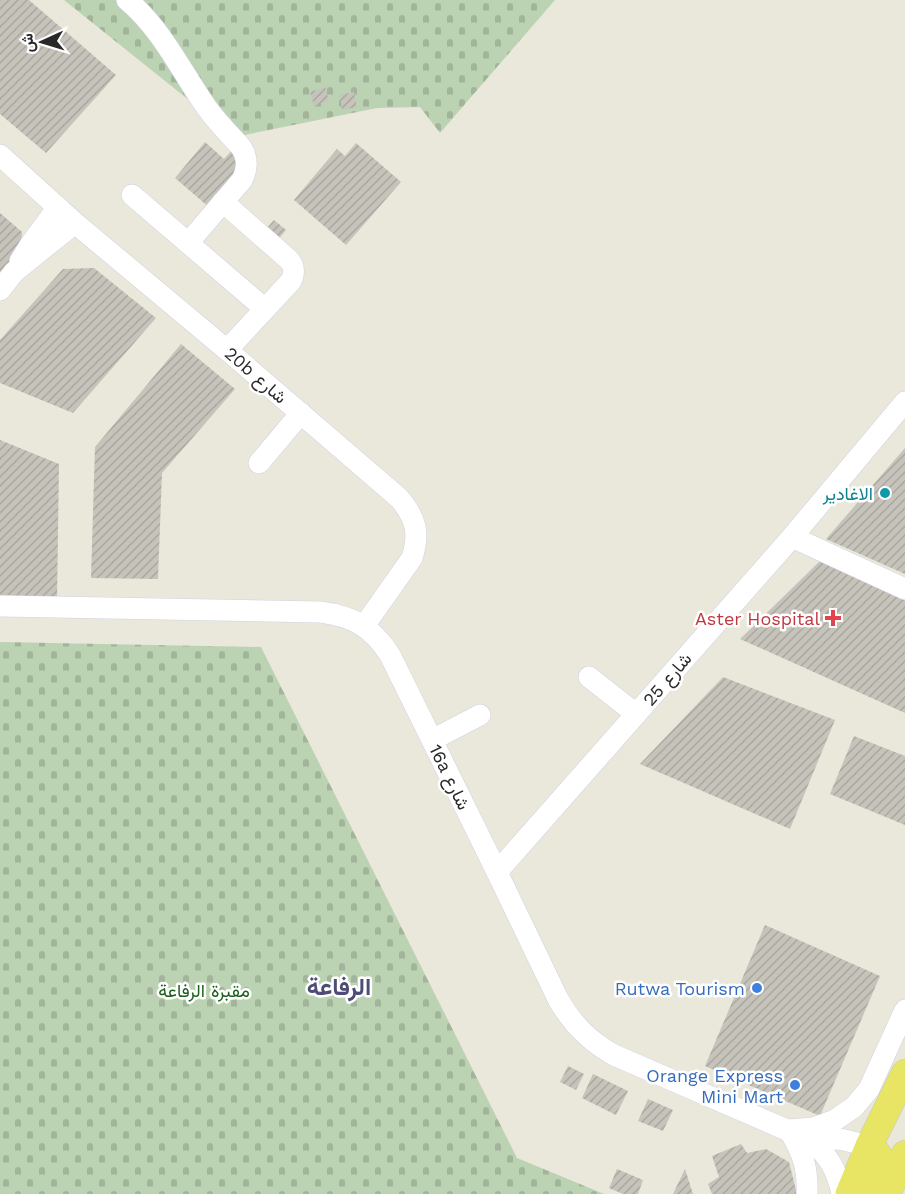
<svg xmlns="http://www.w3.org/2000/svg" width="905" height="1194" viewBox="0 0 905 1194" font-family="'Work Sans',Vazirmatn,sans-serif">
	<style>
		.cemetery { fill: url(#cemetery-stones) }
		.building { fill: url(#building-hatch) }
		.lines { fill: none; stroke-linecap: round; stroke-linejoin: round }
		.minor-casing { stroke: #d1d1e1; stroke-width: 22 }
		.major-casing { stroke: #c7c7c7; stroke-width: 28 }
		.minor { stroke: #fff; stroke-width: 21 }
		.major { stroke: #e7e563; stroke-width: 27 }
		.culture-dot { fill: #0f9aa8; stroke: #fff; stroke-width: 2 }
		.health-dot { fill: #e0444e; stroke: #fff; stroke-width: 2 }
		.shop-dot { fill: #3f7fe0; stroke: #fff; stroke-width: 2 }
		.labels { text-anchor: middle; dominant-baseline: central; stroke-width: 5; stroke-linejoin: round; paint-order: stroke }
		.street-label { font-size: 18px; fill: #292929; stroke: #fff }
		.culture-label { font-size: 18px; fill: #0d838f; stroke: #fff; text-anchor: end }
		.health-label { font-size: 18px; fill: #be3a42; stroke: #fff; text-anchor: end }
		.shop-label { font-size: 18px; fill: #366cbe; stroke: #fff; text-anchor: end }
		.park-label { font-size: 18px; fill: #1e611e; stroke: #fff }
		.district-label { font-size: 24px; font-weight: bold; fill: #4d4c76; stroke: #fff }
	</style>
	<defs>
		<pattern id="cemetery-stones" width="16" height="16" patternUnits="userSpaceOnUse" patternTransform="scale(1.5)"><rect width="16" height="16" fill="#bcd3b3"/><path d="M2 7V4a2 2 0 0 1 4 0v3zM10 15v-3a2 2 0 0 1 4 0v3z" fill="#a2b59a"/></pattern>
		<pattern id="building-hatch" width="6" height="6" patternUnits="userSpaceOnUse" patternTransform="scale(1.5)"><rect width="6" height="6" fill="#c6c3bb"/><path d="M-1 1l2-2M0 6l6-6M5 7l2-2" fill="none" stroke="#aaa8a1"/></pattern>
	</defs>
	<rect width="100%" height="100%" fill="#eae7db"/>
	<g class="cemetery">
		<polygon points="64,0 555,0 440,133 420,107 377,108 235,137"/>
		<polygon points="0,642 261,647 517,1158 604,1194 0,1194"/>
	</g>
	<g class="building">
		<polygon points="0,0 29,0 116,75 46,153 0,114"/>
		<polygon points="325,87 329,101 314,106 310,92"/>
		<polygon points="354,92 357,107 342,110 340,95"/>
		<polygon points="205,142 224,159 234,148 244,157 235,168 240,172 210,208 175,178"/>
		<polygon points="356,143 401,182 346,245 294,200 337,149 345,156"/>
		<polygon points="0,213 22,232 21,248 0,279"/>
		<polygon points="274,220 286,230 277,241 265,230"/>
		<polygon points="94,268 156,318 73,413 0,383 0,340 63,269"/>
		<polygon points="181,344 235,389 162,473 158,579 91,578 95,447"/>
		<polygon points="0,440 59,464 57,601 0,600"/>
		<polygon points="905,448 905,574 826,539"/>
		<polygon points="821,560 905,596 905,713 740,639"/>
		<polygon points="723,677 835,720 790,829 640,764"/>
		<polygon points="854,736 905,756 905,825 830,794"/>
		<polygon points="765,925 880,976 820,1116 705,1066"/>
		<polygon points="568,1066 584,1074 576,1090 560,1082"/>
		<polygon points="593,1074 628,1091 616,1115 582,1098"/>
		<polygon points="648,1099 673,1110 663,1131 638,1121"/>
		<polygon points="741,1144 747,1153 766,1149 789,1162 797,1194 712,1194 708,1184 719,1177 712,1156"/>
		<polygon points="617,1169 643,1180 638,1194 623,1194 609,1188"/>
		<polygon points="685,1169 693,1194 673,1194"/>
	</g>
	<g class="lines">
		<defs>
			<g id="minor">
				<path d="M127,0c35,29 54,71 80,108 10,14 22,26 34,39 7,11 7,21 1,33l-54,63"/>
				<path d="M0,155l75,68 152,127 172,148c17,20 21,35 13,60l-48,68"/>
				<polyline points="132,195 265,309"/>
				<path d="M223,202l65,57c7,7 7,13 3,22l-64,69"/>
				<polyline points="20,261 30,245 58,207"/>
				<polyline points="0,290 14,272 75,223"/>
				<polyline points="259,463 301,413"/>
				<polyline points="792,537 905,589"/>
				<path d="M0,606l320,6c33,4 52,15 70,43l107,217 61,127c14,25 31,42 56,56l196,85c19,16 27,30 32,54"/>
				<polyline points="589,677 636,714"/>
				<polyline points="432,740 480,715"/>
				<polyline points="497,872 792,537 905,402"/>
				<polyline points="810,1140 840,1139 869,1146"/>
				<path d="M807,1194c1,-26 -4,-41 -18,-64l24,-2 22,-8 19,-13 15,-18 36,-79"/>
			</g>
			<g id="major">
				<path d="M869,1146c21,15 13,29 5,48"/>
				<polyline points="849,1194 869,1146 905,1073"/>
				<polyline points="887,1194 905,1154"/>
			</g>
		</defs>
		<use href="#minor" class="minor-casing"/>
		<use href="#major" class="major-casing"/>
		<use href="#minor" class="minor"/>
		<use href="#major" class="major"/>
	</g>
	<circle class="culture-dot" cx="885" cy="493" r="6"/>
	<path class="health-dot" d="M830 609h6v6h6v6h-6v6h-6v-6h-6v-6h6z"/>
	<g class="shop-dot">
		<circle cx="757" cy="988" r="6"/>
		<circle cx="795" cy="1085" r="6"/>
	</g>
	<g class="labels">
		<g class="street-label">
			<text transform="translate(256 375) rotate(41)">20b شارع</text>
			<text transform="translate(667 679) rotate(-49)">شارع 25</text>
			<text transform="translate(450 777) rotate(64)">16a شارع</text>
		</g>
		<g class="culture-label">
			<text x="873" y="493">الاغادیر</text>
		</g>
		<g class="health-label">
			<text x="820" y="618">Aster Hospital</text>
		</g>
		<g class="shop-label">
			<text x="745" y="988">Rutwa Tourism</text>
			<text x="783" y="1075">Orange Express<tspan x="783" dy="21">Mini Mart</tspan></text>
		</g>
		<g class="park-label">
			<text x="204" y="990">مقبرة الرفاعة</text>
		</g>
		<g class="district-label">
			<text x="339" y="987">الرفاعة</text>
		</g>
	</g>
	<g transform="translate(42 42) rotate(266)" stroke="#ffffff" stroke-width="4.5" paint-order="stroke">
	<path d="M0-4.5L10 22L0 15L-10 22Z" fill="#292929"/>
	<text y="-9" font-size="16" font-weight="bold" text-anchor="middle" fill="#292929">ش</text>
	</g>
</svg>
